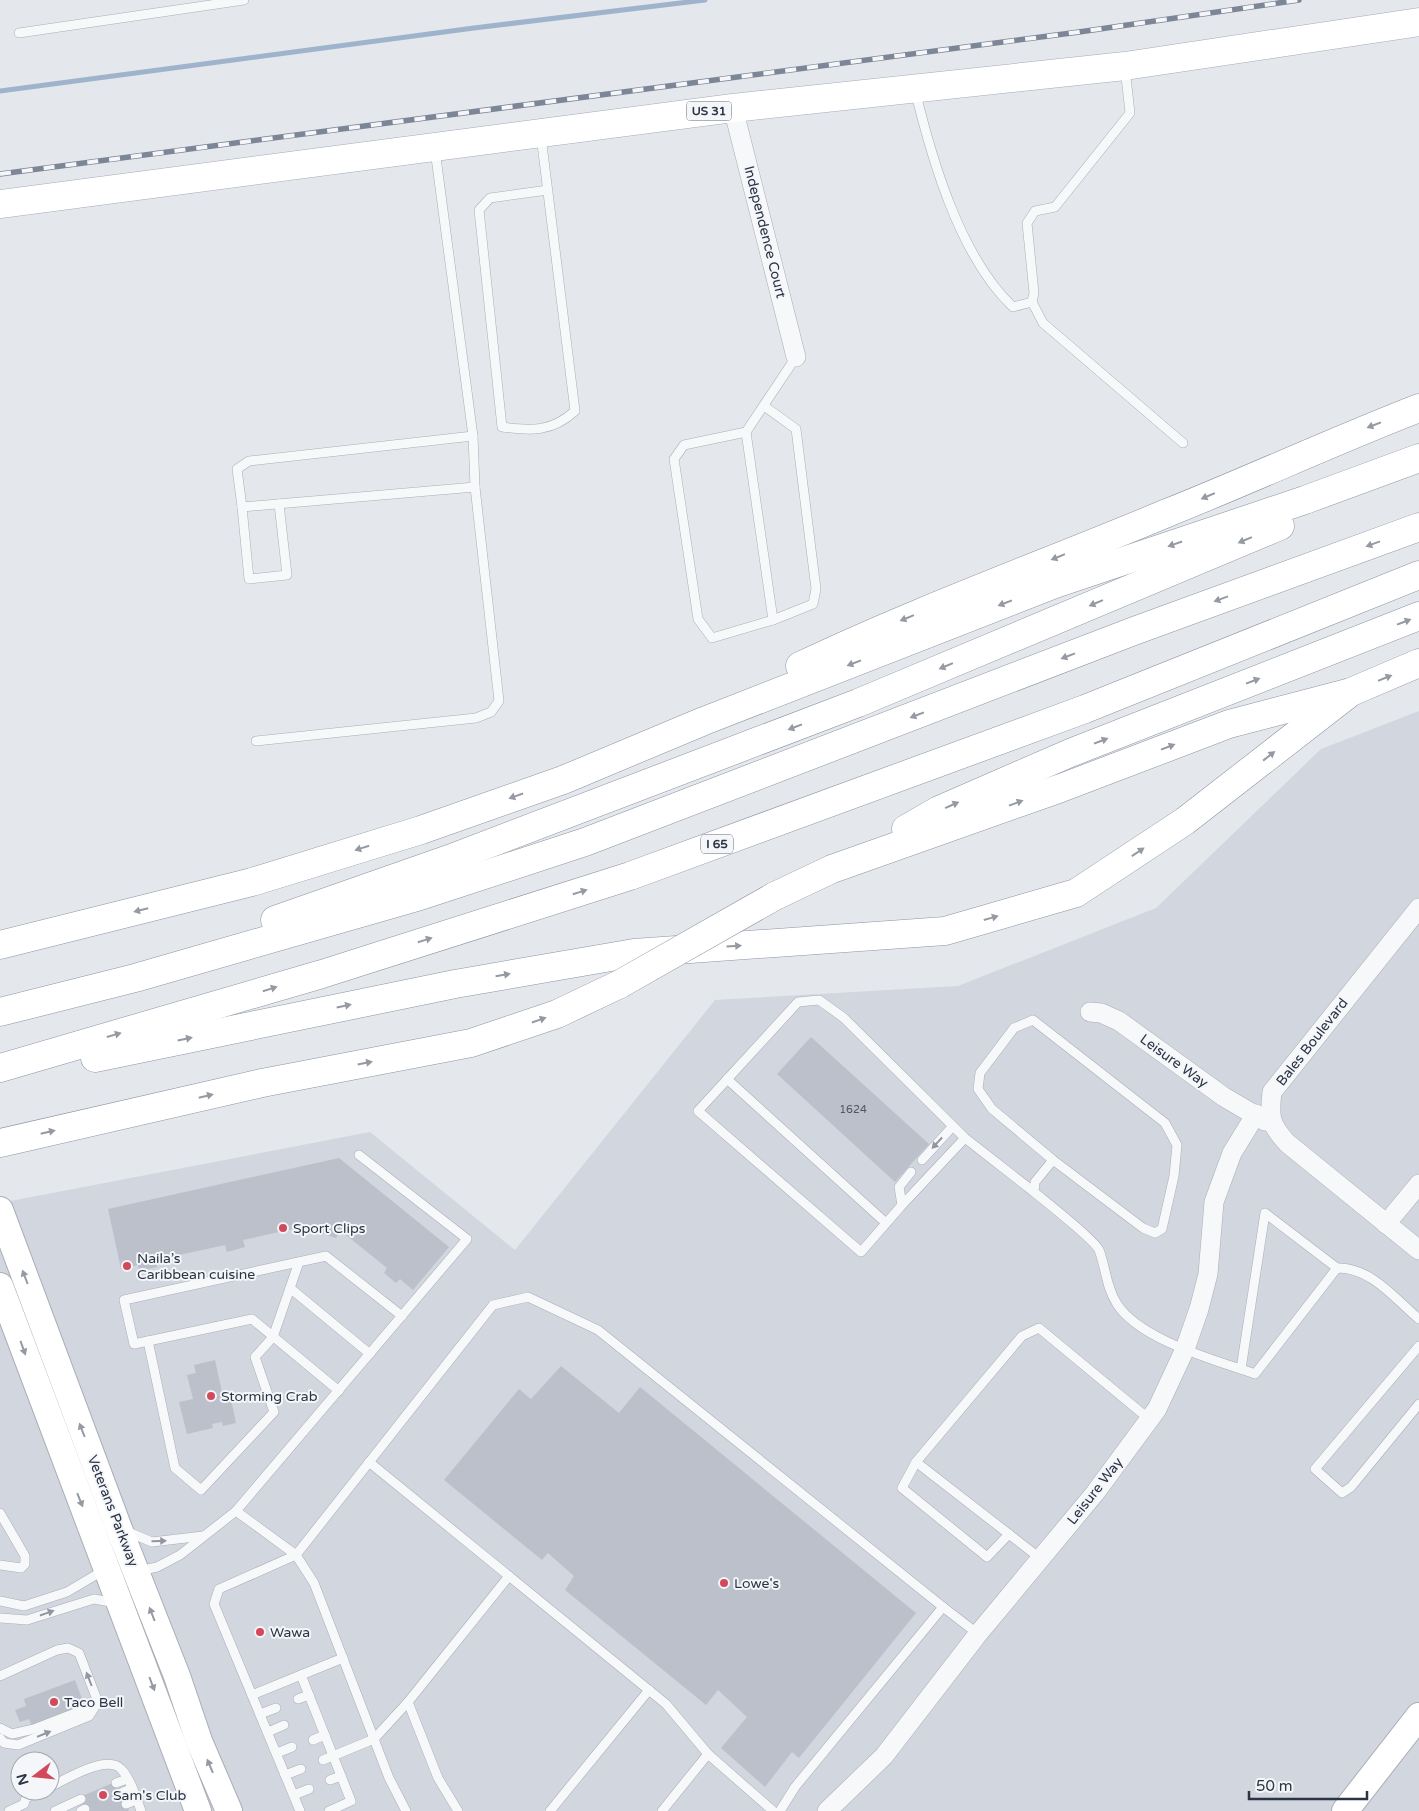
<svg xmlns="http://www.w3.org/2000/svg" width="1419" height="1811" viewBox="0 0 1419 1811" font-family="'Varela Round',sans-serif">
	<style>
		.built { fill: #d2d6de; fill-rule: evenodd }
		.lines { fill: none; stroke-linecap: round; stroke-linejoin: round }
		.stream { stroke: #9fb4cc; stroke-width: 5 }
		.building { fill: #bbc0ca }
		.lane-casing { stroke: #a9aeb7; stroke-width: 10 }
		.street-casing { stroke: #a9aeb7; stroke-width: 20 }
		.secondary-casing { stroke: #a9aeb7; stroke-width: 28 }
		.primary-casing { stroke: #a3abb8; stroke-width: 29 }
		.highway-casing { stroke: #8b94a3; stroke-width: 29 }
		.lane { stroke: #f7f8fa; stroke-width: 9 }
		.street { stroke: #f7f8fa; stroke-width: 19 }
		.secondary { stroke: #fff; stroke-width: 26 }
		.primary { stroke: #fff; stroke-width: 28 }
		.highway { stroke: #fff; stroke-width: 28 }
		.rail-casing { stroke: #7d8696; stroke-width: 5.5 }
		.rail { stroke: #f4f6f9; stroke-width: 4; stroke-dasharray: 11; stroke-linecap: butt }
		.highway-bridge-casing { stroke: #8b94a3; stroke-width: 29; stroke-linecap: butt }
		.highway-bridge { stroke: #fff; stroke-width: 28 }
		.oneway { fill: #959aa2 }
		.oneway2 { fill: #9196a0 }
		.poi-dot { fill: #d1495b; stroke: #f4f6f9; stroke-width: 2 }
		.labels { text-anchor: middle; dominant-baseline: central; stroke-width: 4; stroke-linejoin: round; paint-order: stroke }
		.number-label { font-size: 11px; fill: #4f5766 }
		.shield { fill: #f4f6f9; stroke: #676e7b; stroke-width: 1 }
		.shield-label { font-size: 12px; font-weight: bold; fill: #2b3445 }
		.street-label { font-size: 14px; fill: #2b3445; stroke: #f4f6f9 }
		.poi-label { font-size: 14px; fill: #2b3445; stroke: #f4f6f9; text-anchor: start }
	</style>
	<rect width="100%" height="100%" fill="#e4e7ec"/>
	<path class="built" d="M1419,711v1100h-1419v-608l370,-71 145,118 200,-250 243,-14 198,-78 165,-159zM20,1761h30v30h-30z"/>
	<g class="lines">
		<polyline class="stream" points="0,91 474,28 705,0"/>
	</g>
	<g class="building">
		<polygon points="811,1037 929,1144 895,1182 777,1074"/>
		<polygon points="339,1158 449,1247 413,1290 400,1279 396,1283 384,1273 387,1268 341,1231 336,1238 318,1232 316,1224 243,1240 245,1247 227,1252 225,1245 156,1260 157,1267 139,1271 138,1265 121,1269 108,1209"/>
		<polygon points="215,1360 222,1392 229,1390 236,1423 223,1426 222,1422 212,1424 213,1428 187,1434 179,1402 193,1399 187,1375 196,1373 194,1365"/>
		<polygon points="561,1366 619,1413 640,1387 916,1613 799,1758 792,1752 765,1787 721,1748 747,1717 718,1690 706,1705 565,1590 574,1576 548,1553 542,1560 444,1480 519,1389 531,1399"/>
		<polygon points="75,1680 85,1707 32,1726 29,1719 20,1722 15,1710 26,1706 24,1699"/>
		<polygon points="115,1782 129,1811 86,1811 80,1797"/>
	</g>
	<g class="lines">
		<defs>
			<g id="lane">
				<polyline points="19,33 244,0"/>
				<path d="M915,90c17,70 45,167 98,217l19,-5 2,-9 -7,-70 8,-12 20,-4 75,-94 -5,-45"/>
				<path d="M541,136l34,275c-23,21 -44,20 -73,16l-23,-217 11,-12 58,-8"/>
				<polyline points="1032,302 1043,323 1183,443"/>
				<polyline points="764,406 796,429 816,589 813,604 773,620"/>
				<polyline points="746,432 684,445 674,459 698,619 712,638 773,620 746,432 796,357"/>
				<polyline points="473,436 249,461 237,469 242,507 475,487"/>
				<polyline points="242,507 249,579 287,575 279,504"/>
				<polyline points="256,741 476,718 491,712 499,701 475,487 473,436 435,150"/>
				<polyline points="727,1079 886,1223"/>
				<polyline points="965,1138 902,1205 861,1252 698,1111 798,1002 819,1000 844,1018 965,1138 1034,1192"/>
				<polyline points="922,1160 953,1126"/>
				<path d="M1053,1160l-61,-51 -14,-20 2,-16 34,-45 19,-8 132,103 12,22 -3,31 -12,53 -7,4 -12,-5 -90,-68 -18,22 -1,10c12,10 60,47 65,58 7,18 7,37 18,54 23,36 98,56 138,70l82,-106c34,-1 58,31 82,51"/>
				<polyline points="902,1205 899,1187 911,1172"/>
				<polyline points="290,1288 370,1354"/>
				<polyline points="148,1341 175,1468 201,1490 274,1412 255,1357 273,1337 299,1262"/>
				<polyline points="1419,1346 1315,1469 1342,1493 1351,1487 1419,1404"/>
				<polyline points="1241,1369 1265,1213 1337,1268"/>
				<polyline points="339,1391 252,1319 134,1344 124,1300 326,1256 402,1316"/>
				<polyline points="369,1462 666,1704 708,1754"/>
				<polyline points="916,1462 902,1488 987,1557 1009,1534"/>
				<polyline points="236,1511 296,1555 314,1583 389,1778 406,1811"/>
				<polyline points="0,1513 25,1556 25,1564 21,1568 0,1565"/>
				<polyline points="126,1531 152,1542 203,1536"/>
				<polyline points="1041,1559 916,1462 1022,1336 1039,1328 1149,1419"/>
				<polyline points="139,1571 157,1567 180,1555 236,1511 467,1239 359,1155"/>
				<polyline points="0,1601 24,1606 67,1592 104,1570"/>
				<polyline points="943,1607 978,1634"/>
				<polyline points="0,1618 27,1620 94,1599 116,1603"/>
				<polyline points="0,1676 57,1650 68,1648 79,1653 96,1697 96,1705 89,1716 18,1745 4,1743 0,1738"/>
				<polyline points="252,1695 301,1675"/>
				<polyline points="298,1699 309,1695"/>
				<polyline points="260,1714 276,1708"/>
				<polyline points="0,1728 12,1734 34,1729 96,1705"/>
				<polyline points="268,1732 284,1725"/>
				<polyline points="313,1740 325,1735"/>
				<polyline points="277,1753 292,1747"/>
				<polyline points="323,1760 374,1739 408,1702"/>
				<polyline points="285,1775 301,1769"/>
				<polyline points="330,1780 341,1776"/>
				<polyline points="116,1783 127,1779"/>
				<path d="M50,1787c16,-8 57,-33 71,-18 10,10 15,29 20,42"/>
				<polyline points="121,1793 132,1788"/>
				<polyline points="294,1795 309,1789"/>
				<polyline points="126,1804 136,1800"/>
				<polyline points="9,1811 24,1804 26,1798 40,1791"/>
				<polyline points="55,1811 81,1799"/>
				<polyline points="81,1811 85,1809"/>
				<polyline points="300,1811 214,1604 219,1589 296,1555 493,1305 528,1297 598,1330 943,1607 795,1787 780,1811"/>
				<polyline points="329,1811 351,1801 301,1675 343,1658"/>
				<polyline points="458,1811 438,1778 408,1702 509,1576"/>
				<polyline points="550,1811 649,1690"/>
				<polyline points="662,1811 708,1754 773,1811"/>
			</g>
			<g id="street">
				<polyline points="733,108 796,357"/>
				<path d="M1419,908l-147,184c-3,26 -2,32 15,51l132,107"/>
				<polyline points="1090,1012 1101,1013 1119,1021 1224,1097 1265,1121"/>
				<polyline points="1386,1224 1419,1184"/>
				<polyline points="827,1811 884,1756 978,1634 1095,1493 1157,1409 1185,1349 1199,1309 1208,1274 1214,1202 1232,1153 1256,1114"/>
			</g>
			<g id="secondary">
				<polyline points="0,1210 118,1526 177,1676 199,1741 229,1811"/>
				<polyline points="0,1286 198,1811"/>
				<polyline points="1345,1811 1419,1716"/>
			</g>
			<polyline id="primary" points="0,204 733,108 1125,66 1419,22"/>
			<g id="highway">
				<path d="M800,666c120,-57 245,-102 367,-153 85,-34 167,-72 252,-105"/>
				<polyline points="906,829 939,810 1070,753 1419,616"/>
				<polyline points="775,896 832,869 1061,788 1229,724 1351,692 1419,663"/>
				<polyline points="275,920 449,859 858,703 1280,526"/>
				<polyline points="0,945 252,882 421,830 563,780 704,721 1055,584 1305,500 1419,458"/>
				<polyline points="0,1012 135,978 420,896 585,842 1134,631 1419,527"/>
				<polyline points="95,1058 455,984 634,953 945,931 1076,893 1185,821 1351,692"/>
				<polyline points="0,1068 322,974 630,876 1085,709 1419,575"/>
				<polyline points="0,1143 262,1083 471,1043 557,1014 620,984"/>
			</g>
		</defs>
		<use href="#lane" class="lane-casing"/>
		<use href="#street" class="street-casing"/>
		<use href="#secondary" class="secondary-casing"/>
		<use href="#primary" class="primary-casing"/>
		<use href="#highway" class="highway-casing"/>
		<use href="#lane" class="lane"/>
		<use href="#street" class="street"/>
		<use href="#secondary" class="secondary"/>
		<use href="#primary" class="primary"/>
		<use href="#highway" class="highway"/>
		<defs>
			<polyline id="rail" points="0,174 1079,32 1299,0"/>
		</defs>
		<use href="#rail" class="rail-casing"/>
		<use href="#rail" class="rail"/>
		<defs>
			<polyline id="highway-bridge" points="620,984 775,896"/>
		</defs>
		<use href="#highway-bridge" class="highway-bridge-casing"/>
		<use href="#highway-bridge" class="highway-bridge"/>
	</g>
	<defs><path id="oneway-solid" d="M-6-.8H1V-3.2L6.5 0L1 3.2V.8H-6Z" transform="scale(1.25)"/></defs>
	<g class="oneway">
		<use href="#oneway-solid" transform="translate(1374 425) rotate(159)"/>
		<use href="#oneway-solid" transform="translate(1208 496) rotate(157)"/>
		<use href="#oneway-solid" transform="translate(1245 540) rotate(157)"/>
		<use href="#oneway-solid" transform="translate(1175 544) rotate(161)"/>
		<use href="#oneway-solid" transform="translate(1373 544) rotate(160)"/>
		<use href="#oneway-solid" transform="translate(1058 557) rotate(158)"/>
		<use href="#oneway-solid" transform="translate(1221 599) rotate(160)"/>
		<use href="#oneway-solid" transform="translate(1005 603) rotate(159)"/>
		<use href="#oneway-solid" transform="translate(1096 603) rotate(157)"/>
		<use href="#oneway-solid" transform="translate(907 618) rotate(158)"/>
		<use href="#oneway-solid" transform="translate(1404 622) rotate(-21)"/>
		<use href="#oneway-solid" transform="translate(1068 656) rotate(159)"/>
		<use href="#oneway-solid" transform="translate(854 663) rotate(159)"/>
		<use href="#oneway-solid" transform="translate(946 666) rotate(157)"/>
		<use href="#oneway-solid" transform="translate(1385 678) rotate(-22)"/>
		<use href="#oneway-solid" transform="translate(1253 681) rotate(-21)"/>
		<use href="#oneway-solid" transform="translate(917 715) rotate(159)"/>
		<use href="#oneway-solid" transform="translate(795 727) rotate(159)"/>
		<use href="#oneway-solid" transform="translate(1101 741) rotate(-21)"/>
		<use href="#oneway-solid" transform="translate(1168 747) rotate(-21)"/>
		<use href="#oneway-solid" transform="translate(1269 756) rotate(-38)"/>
		<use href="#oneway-solid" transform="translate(516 796) rotate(161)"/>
		<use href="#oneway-solid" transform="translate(1016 803) rotate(-20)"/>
		<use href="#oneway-solid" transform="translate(952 805) rotate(-24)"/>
		<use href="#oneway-solid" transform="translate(362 848) rotate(163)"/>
		<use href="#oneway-solid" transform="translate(1138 852) rotate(-34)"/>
		<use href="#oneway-solid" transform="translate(580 892) rotate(-17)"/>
		<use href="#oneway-solid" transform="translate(141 910) rotate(166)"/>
		<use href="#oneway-solid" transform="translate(991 918) rotate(-16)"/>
		<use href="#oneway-solid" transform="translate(425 940) rotate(-17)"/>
		<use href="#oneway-solid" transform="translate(734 946) rotate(-4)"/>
		<use href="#oneway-solid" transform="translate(503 975) rotate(-10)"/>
		<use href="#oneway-solid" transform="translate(270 989) rotate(-17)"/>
		<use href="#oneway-solid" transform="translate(344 1006) rotate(-12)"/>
		<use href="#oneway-solid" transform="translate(539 1020) rotate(-19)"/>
		<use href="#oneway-solid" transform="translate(114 1035) rotate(-16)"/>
		<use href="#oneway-solid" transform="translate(185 1039) rotate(-12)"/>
		<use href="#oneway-solid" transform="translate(365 1063) rotate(-11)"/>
		<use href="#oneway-solid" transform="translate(206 1096) rotate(-13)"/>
		<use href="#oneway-solid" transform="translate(48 1132) rotate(-13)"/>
		<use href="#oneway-solid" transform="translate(25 1277) rotate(-111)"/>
		<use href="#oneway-solid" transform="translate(23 1348) rotate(70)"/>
		<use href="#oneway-solid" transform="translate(82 1430) rotate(-111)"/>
		<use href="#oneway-solid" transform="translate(80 1500) rotate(68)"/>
		<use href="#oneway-solid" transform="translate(152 1614) rotate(-111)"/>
		<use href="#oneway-solid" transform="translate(152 1684) rotate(69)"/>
		<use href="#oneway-solid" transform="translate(210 1766) rotate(-113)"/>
	</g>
	<g class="oneway2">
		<use href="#oneway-solid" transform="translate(937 1143) rotate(133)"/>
		<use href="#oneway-solid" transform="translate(159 1541) rotate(-1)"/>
		<use href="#oneway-solid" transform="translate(47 1613) rotate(-19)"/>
		<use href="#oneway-solid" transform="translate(89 1679) rotate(-111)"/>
		<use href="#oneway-solid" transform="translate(44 1734) rotate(-22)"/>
	</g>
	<g class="poi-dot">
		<circle cx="283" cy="1228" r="5"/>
		<circle cx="127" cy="1266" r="5"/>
		<circle cx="211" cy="1396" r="5"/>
		<circle cx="724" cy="1583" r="5"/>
		<circle cx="260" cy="1632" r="5"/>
		<circle cx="54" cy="1702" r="5"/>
		<circle cx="103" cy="1795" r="5"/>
	</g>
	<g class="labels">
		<g class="number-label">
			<text x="853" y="1109">1624</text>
		</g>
		<g class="shield">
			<rect x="686.5" y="101.5" width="45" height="19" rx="4"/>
			<rect x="701" y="834.5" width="32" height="19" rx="4"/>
		</g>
		<g class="shield-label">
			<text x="709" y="111">US 31</text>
			<text x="717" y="844">I 65</text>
		</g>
		<g class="street-label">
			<text transform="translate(765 232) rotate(76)">Independence Court</text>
			<text transform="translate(1312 1042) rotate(-52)">Bales Boulevard</text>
			<text transform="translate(1174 1061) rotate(36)">Leisure Way</text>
			<text transform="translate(1095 1491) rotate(-52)">Leisure Way</text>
			<text transform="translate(113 1511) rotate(69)">Veterans Parkway</text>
		</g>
		<g class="poi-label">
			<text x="293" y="1228">Sport Clips</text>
			<text x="137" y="1258">Naila’s<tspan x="137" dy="16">Caribbean cuisine</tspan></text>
			<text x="221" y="1396">Storming Crab</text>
			<text x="734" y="1583">Lowe's</text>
			<text x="270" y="1632">Wawa</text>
			<text x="64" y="1702">Taco Bell</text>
			<text x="113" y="1795">Sam's Club</text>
		</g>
	</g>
	<g transform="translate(35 1776) rotate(254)"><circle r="24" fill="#f4f6f9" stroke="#a4a8b1"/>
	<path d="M0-4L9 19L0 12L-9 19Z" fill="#d1495b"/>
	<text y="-8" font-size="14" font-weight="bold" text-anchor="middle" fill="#2b3445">N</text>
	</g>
	<path d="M1249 1791v8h118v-8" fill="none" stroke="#2b3445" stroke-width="2.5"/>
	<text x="1256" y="1791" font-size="15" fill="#2b3445" stroke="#f4f6f9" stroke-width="4" paint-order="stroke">50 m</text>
</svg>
